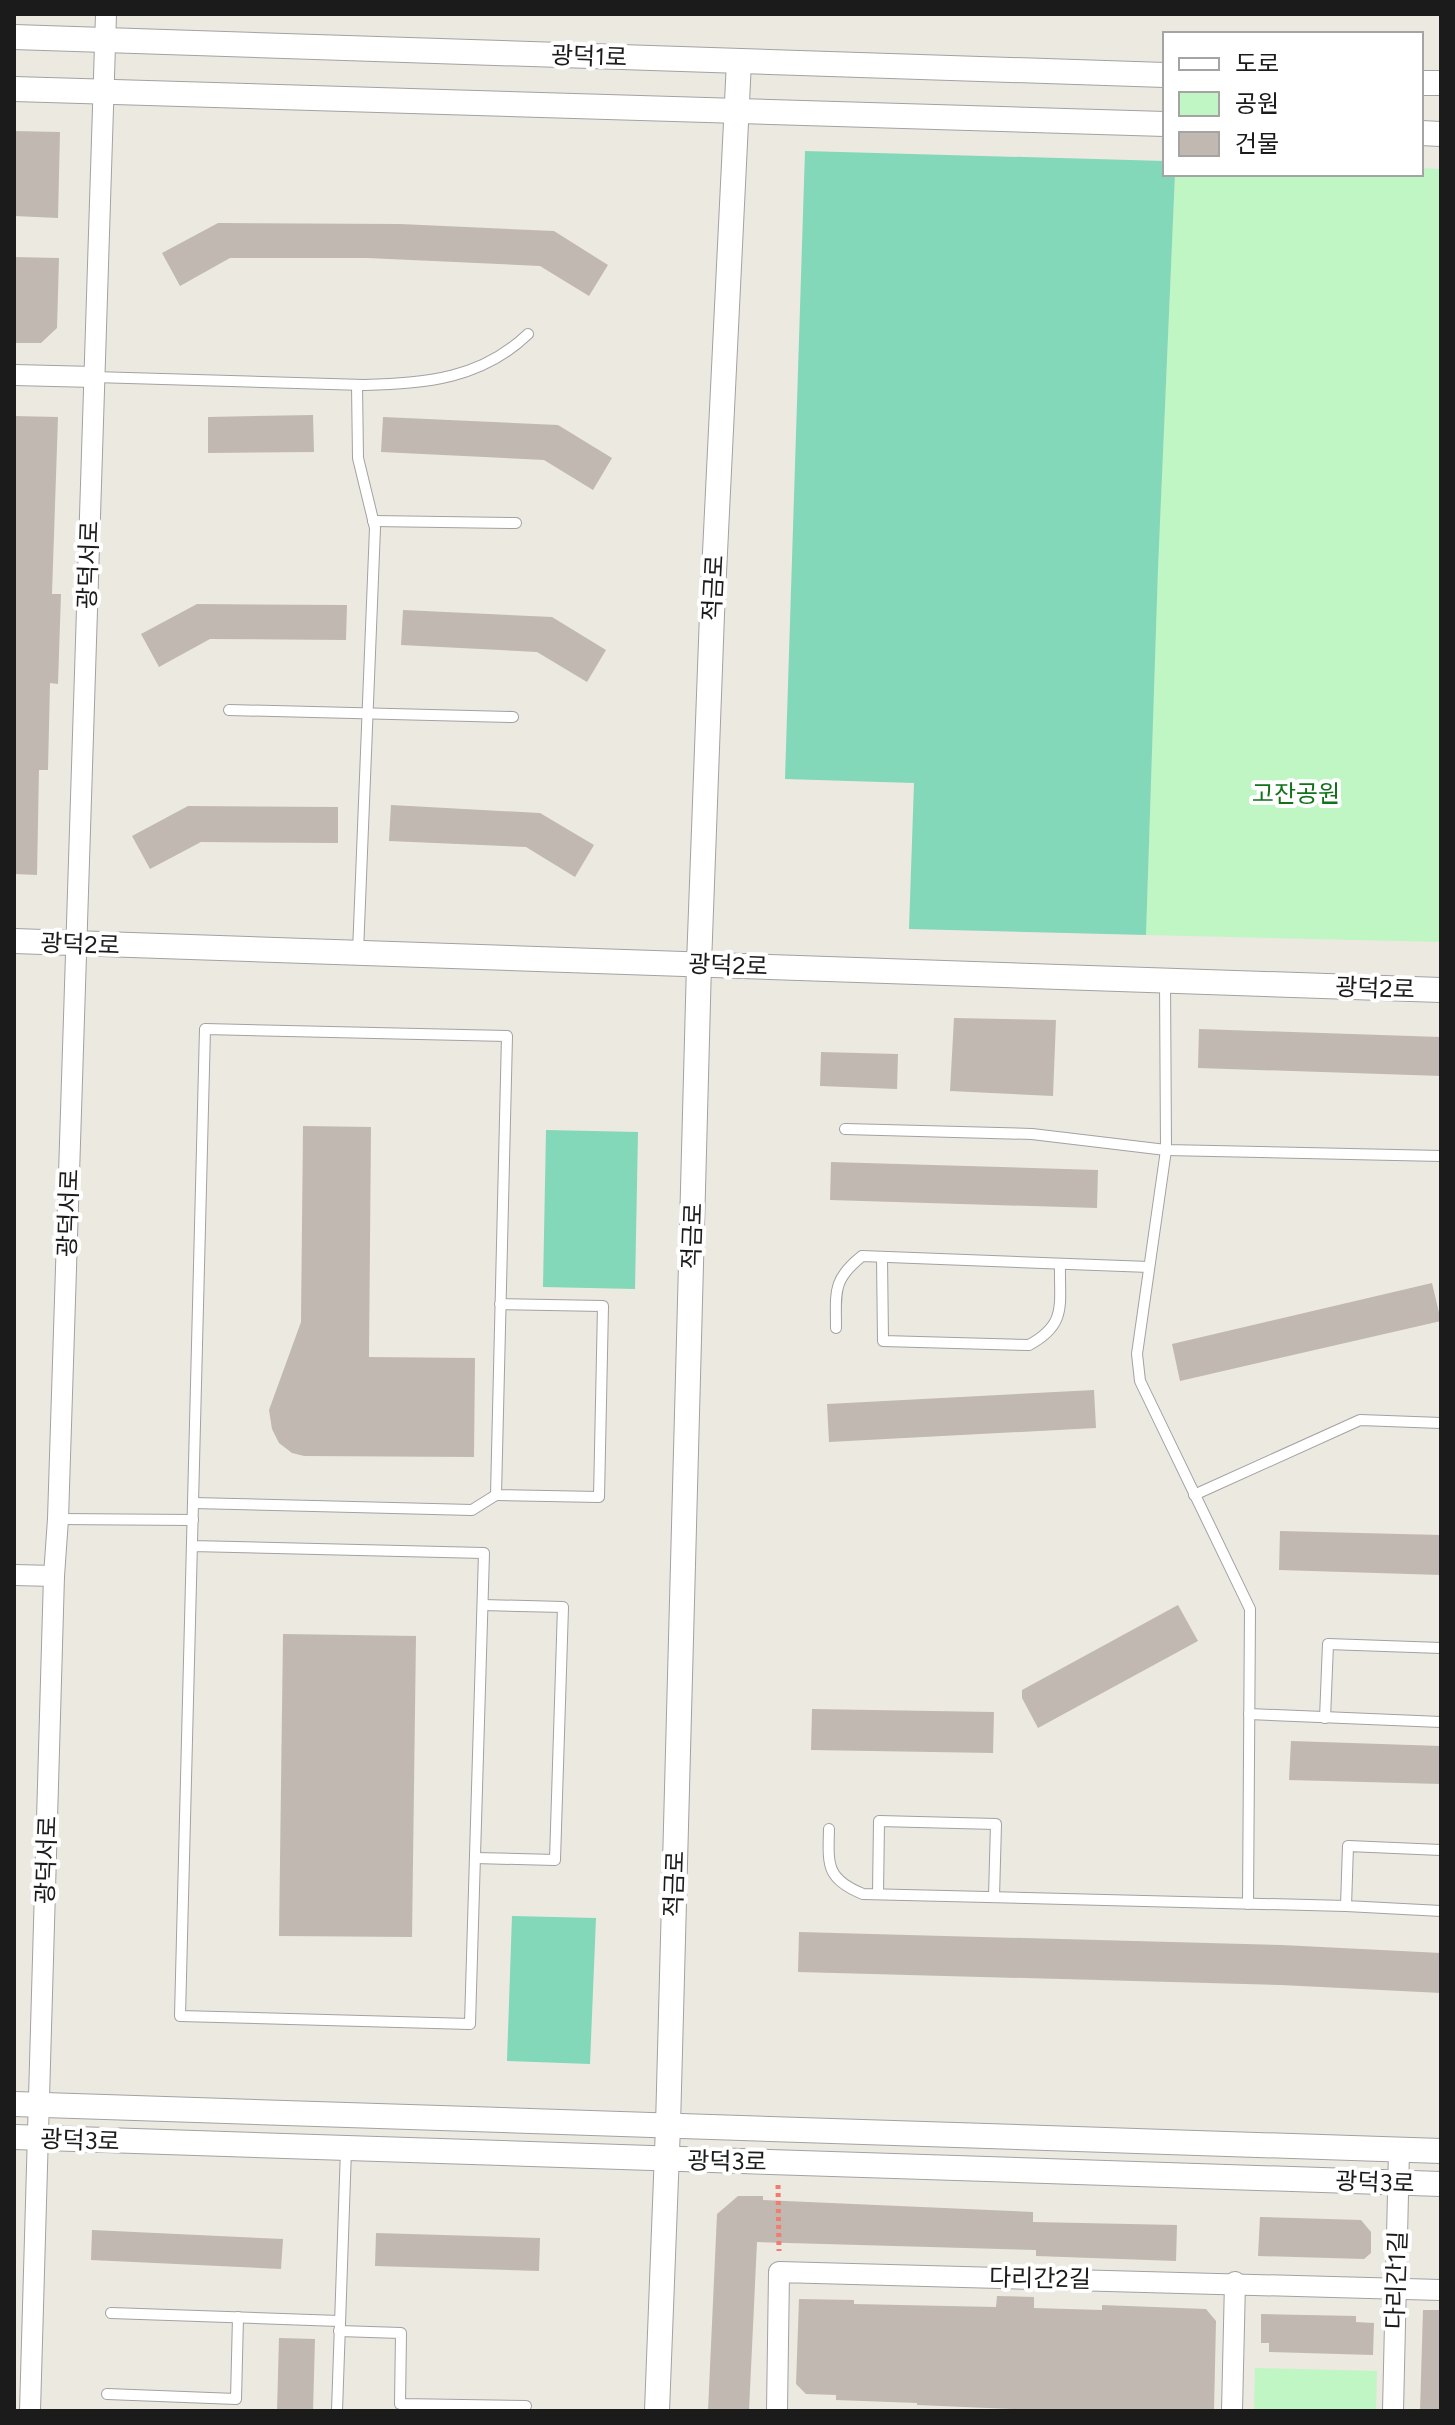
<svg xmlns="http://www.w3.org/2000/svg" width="1455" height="2425" viewBox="0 0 1455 2425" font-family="Figtree,'Noto Sans KR',sans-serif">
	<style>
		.park { fill: #bff6c4 }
		.pitch { fill: #82d8b8 }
		.building { fill: #c1b8b1 }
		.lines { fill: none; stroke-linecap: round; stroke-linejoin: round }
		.service-casing { stroke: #a2a2a2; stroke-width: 12 }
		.minor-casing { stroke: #a2a2a2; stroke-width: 22 }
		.tertiary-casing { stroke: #a2a2a2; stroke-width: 26 }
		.path { stroke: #f27c6d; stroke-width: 5; stroke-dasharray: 4 4; stroke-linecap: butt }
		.service { stroke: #fff; stroke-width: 10 }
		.minor { stroke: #fff; stroke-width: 20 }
		.tertiary { stroke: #fff; stroke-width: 24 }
		.labels { text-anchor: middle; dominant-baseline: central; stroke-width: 8; stroke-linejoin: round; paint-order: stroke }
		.street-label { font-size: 24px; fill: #1b1b1b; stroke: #fff }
		.park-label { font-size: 24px; fill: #11721a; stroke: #fff }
	</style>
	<rect width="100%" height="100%" fill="#ece9e1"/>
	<g class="park">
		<polygon points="1421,168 1441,169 1441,942 1146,935 1158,569 1175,174 1421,174"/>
		<polygon points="1255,2368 1377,2371 1376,2411 1254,2411"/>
	</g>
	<g class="pitch">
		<polygon points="805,151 1165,161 1165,174 1175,174 1158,569 1146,935 909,929 914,783 785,779"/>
		<polygon points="546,1130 638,1132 635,1289 543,1287"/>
		<polygon points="512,1916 596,1918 590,2064 507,2061"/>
	</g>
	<g class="building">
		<polygon points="14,131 60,132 58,218 14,216"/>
		<polygon points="218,223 400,224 554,231 608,265 589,296 540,266 367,258 230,258 180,286 162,253"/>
		<polygon points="14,257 59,258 57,328 41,343 14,343"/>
		<polygon points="313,415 314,452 208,453 208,417"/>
		<polygon points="14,416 58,417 52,594 61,594 58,684 50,683 48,770 39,770 37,875 14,874"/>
		<polygon points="383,417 558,425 612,458 593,490 544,460 381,452"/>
		<polygon points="197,604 347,605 346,640 210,639 159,667 141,634"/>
		<polygon points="403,610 552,617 606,650 587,682 537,652 401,645"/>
		<polygon points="391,805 540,813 594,845 575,877 526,847 389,841"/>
		<polygon points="188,806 338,807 338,843 201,842 150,869 132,836"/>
		<polygon points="954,1018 1056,1020 1053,1096 950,1091"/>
		<polygon points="1199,1029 1441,1037 1441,1076 1198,1068"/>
		<polygon points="821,1052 898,1054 897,1089 820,1086"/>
		<polygon points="303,1126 371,1127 369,1357 475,1358 474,1457 304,1456 292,1453 279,1443 272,1429 269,1410 301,1322"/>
		<polygon points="831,1162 1098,1170 1097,1208 830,1200"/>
		<polygon points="1432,1283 1441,1321 1180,1381 1172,1344"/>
		<polygon points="1094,1390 1096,1428 829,1442 827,1404"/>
		<polygon points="1280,1531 1441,1535 1441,1575 1279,1570"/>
		<polygon points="1178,1605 1198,1641 1038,1728 1022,1698 1022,1690"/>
		<polygon points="283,1634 416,1636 412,1937 279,1936"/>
		<polygon points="812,1709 994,1712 993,1753 811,1750"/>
		<polygon points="1291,1741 1441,1746 1441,1784 1289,1780"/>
		<polygon points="799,1932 1282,1945 1441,1953 1441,1993 1281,1985 798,1972"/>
		<polygon points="738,2196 763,2196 763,2200 1033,2212 1033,2222 1177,2225 1176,2261 1036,2256 1036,2250 757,2242 749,2411 708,2411 717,2214"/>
		<polygon points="1260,2217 1361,2220 1371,2232 1371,2253 1364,2259 1258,2256"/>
		<polygon points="92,2230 283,2239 281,2269 91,2260"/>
		<polygon points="376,2233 540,2238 539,2271 375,2266"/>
		<polygon points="997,2296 1034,2297 1034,2308 1102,2310 1102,2305 1206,2309 1216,2321 1214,2411 1062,2411 917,2405 917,2403 836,2400 836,2395 806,2394 796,2384 799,2299 854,2300 854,2304 996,2307"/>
		<polygon points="1423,2310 1441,2310 1441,2411 1420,2411"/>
		<polygon points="1261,2314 1356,2316 1356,2322 1374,2323 1373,2355 1269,2352 1269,2343 1261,2343"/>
		<polygon points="279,2338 315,2339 313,2411 277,2411"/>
	</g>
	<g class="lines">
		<defs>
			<g id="service">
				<path d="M94,377l270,8c63,-2 117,-6 164,-51"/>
				<polyline points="357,385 358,458 375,528 358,952"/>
				<polyline points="373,521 516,523"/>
				<polyline points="229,710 513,717"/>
				<polyline points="1165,981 1166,1150 1137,1354 1140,1381 1250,1609 1248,1904"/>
				<polyline points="845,1129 1032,1134 1166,1150 1441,1156"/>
				<path d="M882,1257l1,84 146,4c39,-21 30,-41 31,-81"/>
				<path d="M836,1328c0,-36 -4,-48 26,-72l287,11"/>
				<polyline points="1194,1495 1360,1420 1441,1423"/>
				<polyline points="193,1503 472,1510 496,1495"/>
				<polyline points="58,1519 193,1520"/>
				<polyline points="192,1546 484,1553 470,2024 180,2016 205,1029 507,1036 496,1495 599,1497 603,1306 500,1304"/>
				<polyline points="1249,1714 1441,1722"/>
				<polyline points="1325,1718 1328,1644 1441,1648"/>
				<path d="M829,1829c-1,36 -3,50 34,65l483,12"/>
				<polyline points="1441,1850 1348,1846 1346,1906 1441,1911"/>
				<polyline points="475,1858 555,1860 563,1607 483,1605"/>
				<polyline points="878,1894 879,1821 996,1824 994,1897"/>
				<polyline points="111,2313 339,2321"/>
				<polyline points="339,2331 401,2333 400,2404 526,2406"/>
				<polyline points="107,2394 236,2399 238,2317"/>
				<polyline points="337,2411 346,2149"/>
			</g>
			<g id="minor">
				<polyline points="14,375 94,377"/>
				<polyline points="14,1575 54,1576"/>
				<polyline points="30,2411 54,1576 58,1519 106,14"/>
				<polyline points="777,2411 779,2272 1441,2290"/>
				<polyline points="1232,2411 1235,2282"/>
				<polyline points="1393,2411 1399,2150"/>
			</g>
			<g id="tertiary">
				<polyline points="14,37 1165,75"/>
				<polyline points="1421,83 1441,83"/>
				<polyline points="14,89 1165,124"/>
				<polyline points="1421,133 1441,134"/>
				<polyline points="14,941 1441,990"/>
				<polyline points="14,2104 1441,2151"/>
				<polyline points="14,2137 1441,2184"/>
				<polyline points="657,2411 668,2126 699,964 712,614 739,61"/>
			</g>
		</defs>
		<use href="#service" class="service-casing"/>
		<use href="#minor" class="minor-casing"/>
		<use href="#tertiary" class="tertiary-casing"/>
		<polyline class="path" points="778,2185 779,2251"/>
		<use href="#service" class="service"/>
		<use href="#minor" class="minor"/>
		<use href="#tertiary" class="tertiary"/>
	</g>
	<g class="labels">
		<g class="street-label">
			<text transform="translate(589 56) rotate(2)">광덕1로</text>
			<text transform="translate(88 565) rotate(-88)">광덕서로</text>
			<text transform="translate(713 588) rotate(-87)">적금로</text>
			<text transform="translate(80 944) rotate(2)">광덕2로</text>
			<text transform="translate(728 965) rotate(2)">광덕2로</text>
			<text transform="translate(1375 988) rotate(2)">광덕2로</text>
			<text transform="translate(68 1213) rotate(-88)">광덕서로</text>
			<text transform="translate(692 1236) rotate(-88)">적금로</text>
			<text transform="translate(46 1860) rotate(-88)">광덕서로</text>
			<text transform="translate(674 1884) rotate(-88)">적금로</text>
			<text transform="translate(80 2140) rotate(2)">광덕3로</text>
			<text transform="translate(727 2161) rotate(1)">광덕3로</text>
			<text transform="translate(1375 2182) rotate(2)">광덕3로</text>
			<text transform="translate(1040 2278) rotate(1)">다리간2길</text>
			<text transform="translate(1396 2280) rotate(-88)">다리간1길</text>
		</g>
		<g class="park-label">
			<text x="1296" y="793">고잔공원</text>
		</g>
	</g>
	<rect width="1455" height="2425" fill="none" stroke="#1b1b1b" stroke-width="32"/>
	<rect x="1163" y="32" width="260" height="144" fill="#ffffff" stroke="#a4a4a4" stroke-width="2"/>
	<rect x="1179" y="58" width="40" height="12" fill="#ffffff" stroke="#a4a4a4" stroke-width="2"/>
	<text x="1235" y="72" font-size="24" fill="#1b1b1b">도로</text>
	<rect x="1179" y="92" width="40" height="24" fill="#bff6c4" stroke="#a4a4a4" stroke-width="2"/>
	<text x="1235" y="112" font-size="24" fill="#1b1b1b">공원</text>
	<rect x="1179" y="132" width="40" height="24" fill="#c1b8b1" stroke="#a4a4a4" stroke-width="2"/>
	<text x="1235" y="152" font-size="24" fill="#1b1b1b">건물</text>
</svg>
